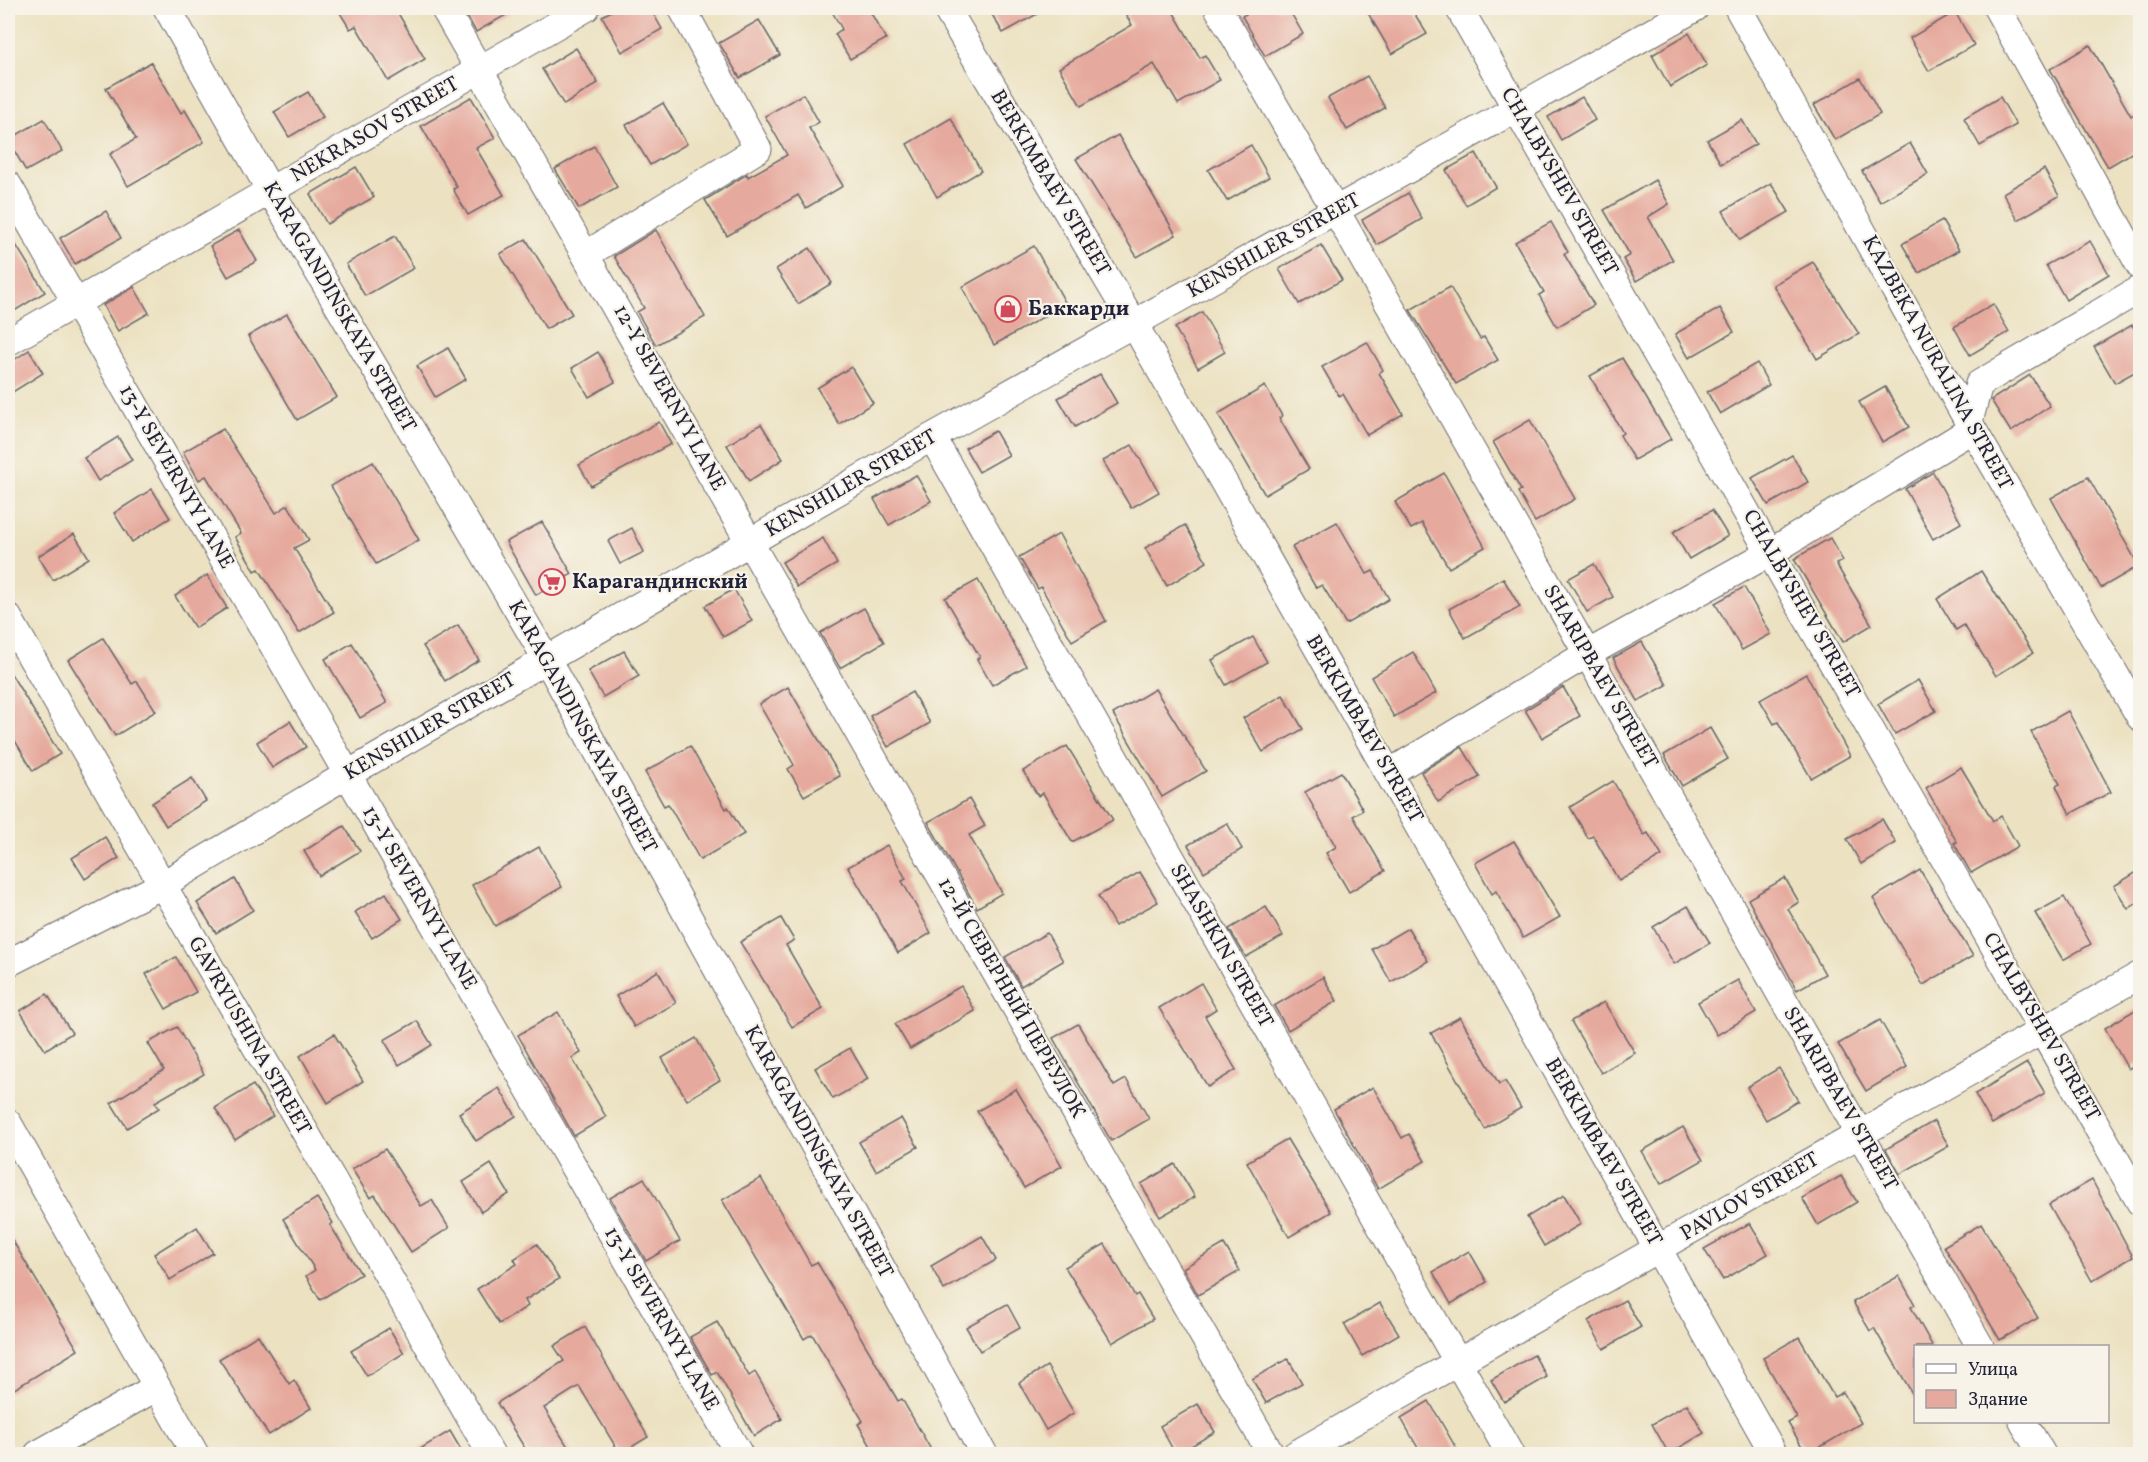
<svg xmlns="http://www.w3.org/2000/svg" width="2148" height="1462" viewBox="0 0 2148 1462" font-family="Vollkorn,serif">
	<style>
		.building { fill: #e6a99d }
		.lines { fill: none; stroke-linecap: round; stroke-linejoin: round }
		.minor-casing { stroke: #69656a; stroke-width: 29 }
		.minor { stroke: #fff; stroke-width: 27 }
		.labels { text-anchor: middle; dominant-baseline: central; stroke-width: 4.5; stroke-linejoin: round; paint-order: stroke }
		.street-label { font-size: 21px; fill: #22223b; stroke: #f7f3e8 }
		.poi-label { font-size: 21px; font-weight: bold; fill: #22223b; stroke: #f7f3e8; text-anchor: start }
	</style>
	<rect width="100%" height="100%" fill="#f7f3e8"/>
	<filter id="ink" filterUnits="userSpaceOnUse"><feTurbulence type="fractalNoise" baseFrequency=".0167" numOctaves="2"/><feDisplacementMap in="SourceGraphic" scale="12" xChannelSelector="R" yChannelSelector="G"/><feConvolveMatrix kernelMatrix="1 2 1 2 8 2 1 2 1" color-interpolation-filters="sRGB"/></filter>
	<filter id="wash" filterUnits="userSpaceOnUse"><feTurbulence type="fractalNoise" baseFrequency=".008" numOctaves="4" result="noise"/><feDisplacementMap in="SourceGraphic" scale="24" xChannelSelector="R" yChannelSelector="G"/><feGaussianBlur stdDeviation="1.35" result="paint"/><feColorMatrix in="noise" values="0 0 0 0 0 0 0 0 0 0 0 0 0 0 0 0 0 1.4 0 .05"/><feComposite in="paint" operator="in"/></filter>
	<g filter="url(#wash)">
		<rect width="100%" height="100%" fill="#ece2c2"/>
		<g id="blocks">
			<g class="building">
				<polygon points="337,8 395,8 425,59 388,81 356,26 350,29"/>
				<polygon points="462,8 518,8 476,32"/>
				<polygon points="617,8 650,8 662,29 622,52 602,16"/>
				<polygon points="830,8 868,8 886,39 850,59 835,34 842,29"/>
				<polygon points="988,8 1048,8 1003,33"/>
				<polygon points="1140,8 1171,8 1200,58 1205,55 1220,80 1178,104 1154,64 1081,106 1059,68 1132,25 1126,15"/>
				<polygon points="1257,8 1288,8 1303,34 1265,56 1242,16"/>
				<polygon points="1365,8 1411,8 1427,34 1392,54"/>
				<polygon points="1955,12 1974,45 1929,71 1910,38"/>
				<polygon points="759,20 780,55 740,78 719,43"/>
				<polygon points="1689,33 1707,65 1670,87 1652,55"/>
				<polygon points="2090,45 2131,116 2140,110 2140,148 2108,167 2050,69"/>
				<polygon points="576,48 598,83 564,105 542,69"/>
				<polygon points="151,62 181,113 185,110 204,142 128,186 110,154 136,139 106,88"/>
				<polygon points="1367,76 1385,108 1347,130 1328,98"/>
				<polygon points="1860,78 1880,114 1835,140 1814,105"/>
				<polygon points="308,92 323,117 289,137 274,112"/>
				<polygon points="803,94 819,122 809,128 843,186 806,208 798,195 727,236 705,200 747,174 748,177 787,155 765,116"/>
				<polygon points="471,97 495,138 476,148 504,195 468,215 453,189 457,187 421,126"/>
				<polygon points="1582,97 1595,120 1561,140 1548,117"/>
				<polygon points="2000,97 2016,125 1980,146 1964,118"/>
				<polygon points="663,103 687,144 650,165 626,125"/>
				<polygon points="951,118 981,171 937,197 907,144"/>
				<polygon points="44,119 62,151 26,171 8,140"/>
				<polygon points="1742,120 1756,144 1721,164 1707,140"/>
				<polygon points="1118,135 1176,235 1137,257 1076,159"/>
				<polygon points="1910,143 1928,174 1880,202 1862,171"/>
				<polygon points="1251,145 1269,177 1227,201 1208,170"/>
				<polygon points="594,146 617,187 579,209 555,169"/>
				<polygon points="1476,153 1496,187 1466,205 1446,170"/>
				<polygon points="356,167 374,197 327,224 310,194"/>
				<polygon points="2044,169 2059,196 2018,220 2003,193"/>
				<polygon points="1655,180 1669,204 1648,217 1673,260 1636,281 1623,259 1630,255 1604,210"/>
				<polygon points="1771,183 1789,212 1740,240 1723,211"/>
				<polygon points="1408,193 1422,219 1377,245 1362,220"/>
				<polygon points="106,211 121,238 75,264 60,238"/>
				<polygon points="1942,221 1959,250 1919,273 1902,244"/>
				<polygon points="1551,222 1568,252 1564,254 1594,305 1557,327 1539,295 1544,292 1515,242"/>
				<polygon points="239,230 257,261 228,277 210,246"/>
				<polygon points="656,230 705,317 656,345 637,312 644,308 614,256"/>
				<polygon points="8,232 45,292 8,315"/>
				<polygon points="395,236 414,268 365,296 346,264"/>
				<polygon points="526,239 572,314 546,329 500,254"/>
				<polygon points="2090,241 2109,274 2066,300 2046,265"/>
				<polygon points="1321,245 1342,280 1299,304 1279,269"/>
				<polygon points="1034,246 1066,304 994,345 962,287"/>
				<polygon points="810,248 832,283 798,304 776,269"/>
				<polygon points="1813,262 1859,334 1817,359 1773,285"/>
				<polygon points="134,287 149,313 118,331 103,305"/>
				<polygon points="1450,287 1480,339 1484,337 1498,360 1456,384 1410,310"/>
				<polygon points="1993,304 2009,332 1970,355 1954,327"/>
				<polygon points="1720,308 1734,332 1689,358 1675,334"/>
				<polygon points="1202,312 1225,352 1198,368 1175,328"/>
				<polygon points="287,314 337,397 297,420 248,336"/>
				<polygon points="2132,325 2140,339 2140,369 2115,383 2094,347"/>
				<polygon points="1367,342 1383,370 1379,373 1403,414 1367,435 1343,394 1339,396 1322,367"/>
				<polygon points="448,348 466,379 435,397 417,366"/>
				<polygon points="29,350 43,373 8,395 8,364"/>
				<polygon points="598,352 615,382 589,397 572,368"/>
				<polygon points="1622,358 1671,439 1634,460 1620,435 1623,433 1590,376"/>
				<polygon points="1757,363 1769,385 1720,414 1707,392"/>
				<polygon points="851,367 873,403 839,424 817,388"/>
				<polygon points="1100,374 1117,403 1075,427 1058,398"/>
				<polygon points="2030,375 2050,406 2011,432 1991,400"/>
				<polygon points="1265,386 1282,416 1279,418 1309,469 1265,495 1218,414"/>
				<polygon points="1885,387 1909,427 1882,442 1859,402"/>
				<polygon points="1530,420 1575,499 1535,522 1518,492 1521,490 1493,442"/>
				<polygon points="659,422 671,444 591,486 579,465"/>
				<polygon points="761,424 783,459 749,481 727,445"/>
				<polygon points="223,429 276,513 288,505 309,540 294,548 334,612 299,633 259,569 255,571 235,537 241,533 206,476 199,480 183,452"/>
				<polygon points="995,431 1009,455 979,472 965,448"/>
				<polygon points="118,437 132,460 98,481 84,458"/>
				<polygon points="1132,445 1159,492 1131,508 1103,461"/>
				<polygon points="1792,455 1808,482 1768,505 1752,478"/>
				<polygon points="373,462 419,540 376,564 331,486"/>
				<polygon points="1933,472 1961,523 1933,539 1905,489"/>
				<polygon points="1444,473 1485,547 1449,568 1422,523 1411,529 1395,502"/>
				<polygon points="916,475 931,501 889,525 874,499"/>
				<polygon points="2088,477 2139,566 2101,588 2051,498"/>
				<polygon points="152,489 170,518 132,542 114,513"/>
				<polygon points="1712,510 1728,536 1689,559 1673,532"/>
				<polygon points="542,522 572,574 536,595 506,542"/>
				<polygon points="1337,522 1367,574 1373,571 1389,599 1346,624 1322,585 1316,588 1292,547"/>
				<polygon points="1185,525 1207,562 1167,586 1145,548"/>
				<polygon points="632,528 644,552 620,564 608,541"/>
				<polygon points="74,534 89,558 53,580 38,556"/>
				<polygon points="1059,534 1106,621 1072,641 1041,587 1038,589 1019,557"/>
				<polygon points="823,538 837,564 797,587 782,562"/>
				<polygon points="1830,538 1843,561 1836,564 1872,625 1843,642 1794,559"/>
				<polygon points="1594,564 1613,597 1587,612 1568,579"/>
				<polygon points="1981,571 2033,653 1996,676 1964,625 1956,630 1937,599"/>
				<polygon points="207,575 227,608 195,628 175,596"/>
				<polygon points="1503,578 1520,607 1465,638 1449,609"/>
				<polygon points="978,580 1026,666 992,685 977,659 980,657 945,598"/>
				<polygon points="1744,587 1771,634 1742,650 1715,603"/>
				<polygon points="734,589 752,621 723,637 705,606"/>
				<polygon points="864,608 884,642 840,668 820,633"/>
				<polygon points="458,625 479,660 445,681 423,646"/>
				<polygon points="1253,637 1267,662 1226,685 1212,660"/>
				<polygon points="103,638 132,684 137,681 156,711 115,736 68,660"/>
				<polygon points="1642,642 1667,685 1638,701 1613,658"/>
				<polygon points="352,643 387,703 360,718 325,659"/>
				<polygon points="624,651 639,676 603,697 588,671"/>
				<polygon points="1413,652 1436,693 1394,717 1371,677"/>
				<polygon points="8,669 60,754 33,771 8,729"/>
				<polygon points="1806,674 1850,756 1811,778 1778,722 1774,724 1760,700"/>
				<polygon points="1918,680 1936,711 1895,734 1878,704"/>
				<polygon points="788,687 840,776 804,796 788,769 794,765 759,704"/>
				<polygon points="1563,687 1580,716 1542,738 1525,710"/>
				<polygon points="1155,689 1206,771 1162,797 1113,714"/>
				<polygon points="912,692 930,723 888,747 870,716"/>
				<polygon points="1283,695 1303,729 1263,752 1243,718"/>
				<polygon points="2068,711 2111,792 2070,814 2056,786 2060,784 2031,732"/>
				<polygon points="290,721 306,747 272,768 257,742"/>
				<polygon points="1710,728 1728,759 1682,786 1664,755"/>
				<polygon points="690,746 726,809 728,807 744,834 700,860 668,804 664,806 645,772"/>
				<polygon points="1067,746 1113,820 1072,842 1043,793 1038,796 1023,771"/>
				<polygon points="1462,747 1480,777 1438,802 1421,772"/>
				<polygon points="1961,767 1993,821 2001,816 2018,846 1971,873 1954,843 1957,842 1926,788"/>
				<polygon points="1341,772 1363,810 1353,816 1385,871 1349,892 1326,853 1336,847 1305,792"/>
				<polygon points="192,778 206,801 166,826 152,803"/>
				<polygon points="1613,781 1644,835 1648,833 1662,856 1619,881 1593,836 1588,838 1570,807"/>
				<polygon points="969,799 985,826 969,835 1002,893 977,908 928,822"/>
				<polygon points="1882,819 1896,843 1861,864 1847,839"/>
				<polygon points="1227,823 1242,849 1204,872 1188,845"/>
				<polygon points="344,826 360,851 319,876 304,851"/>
				<polygon points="105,837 119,858 85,879 72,858"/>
				<polygon points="1514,841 1560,917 1523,938 1496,891 1492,894 1475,863"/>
				<polygon points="887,845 906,879 902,881 931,933 898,953 848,867"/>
				<polygon points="539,847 562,887 495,926 472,885"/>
				<polygon points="1920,870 1973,956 1923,985 1873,898"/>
				<polygon points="2140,870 2140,901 2128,909 2114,886"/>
				<polygon points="1140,872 1158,902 1115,926 1098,896"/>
				<polygon points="1785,878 1799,902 1788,909 1825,974 1797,990 1748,899"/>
				<polygon points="235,879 253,910 216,933 197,903"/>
				<polygon points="386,893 402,919 372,938 355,912"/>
				<polygon points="2064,897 2091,944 2063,960 2035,913"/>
				<polygon points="1688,906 1710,943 1674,964 1653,927"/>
				<polygon points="1266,907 1283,936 1246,957 1229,929"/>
				<polygon points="781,918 794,940 786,945 823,1009 792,1027 740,942"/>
				<polygon points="1408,928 1428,961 1391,982 1372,949"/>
				<polygon points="1047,933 1063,961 1021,986 1005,957"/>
				<polygon points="176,957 196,992 166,1009 146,974"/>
				<polygon points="658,971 676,1003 634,1027 616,996"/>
				<polygon points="1323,977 1337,1001 1288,1030 1274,1006"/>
				<polygon points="1738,980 1756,1012 1717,1035 1698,1002"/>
				<polygon points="1201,983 1216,1009 1205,1016 1236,1070 1208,1087 1159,1008"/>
				<polygon points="961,986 975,1011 910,1049 895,1024"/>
				<polygon points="47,994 72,1033 45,1050 20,1011"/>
				<polygon points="1604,1002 1635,1053 1601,1073 1571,1021"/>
				<polygon points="2140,1007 2140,1062 2128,1069 2105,1028"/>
				<polygon points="558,1012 581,1053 572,1058 606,1117 574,1136 518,1035"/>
				<polygon points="1460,1017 1499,1084 1505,1081 1521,1108 1485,1129 1431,1033"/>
				<polygon points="1880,1020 1907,1067 1866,1091 1838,1044"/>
				<polygon points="417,1021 432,1045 399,1065 384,1040"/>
				<polygon points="1078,1024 1114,1086 1126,1079 1149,1119 1111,1141 1053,1038"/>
				<polygon points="177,1027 204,1074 155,1102 159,1108 127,1128 111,1103 164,1070 148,1043"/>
				<polygon points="334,1034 363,1081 328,1103 300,1056"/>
				<polygon points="696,1038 720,1080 687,1100 662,1058"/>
				<polygon points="850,1048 868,1079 833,1099 815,1068"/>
				<polygon points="2027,1063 2045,1093 1992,1124 1975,1094"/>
				<polygon points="1779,1068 1798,1101 1766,1120 1747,1087"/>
				<polygon points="253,1085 273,1116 235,1140 215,1108"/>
				<polygon points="1373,1087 1402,1138 1409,1134 1425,1161 1378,1189 1334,1109"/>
				<polygon points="499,1088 516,1116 476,1141 459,1113"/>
				<polygon points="1016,1089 1062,1166 1024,1188 977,1111"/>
				<polygon points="901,1118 918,1147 876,1171 859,1142"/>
				<polygon points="1934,1121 1949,1146 1900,1174 1886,1149"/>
				<polygon points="1683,1127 1703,1160 1661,1184 1642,1151"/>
				<polygon points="1287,1139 1331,1212 1289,1237 1247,1162"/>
				<polygon points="385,1149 421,1206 432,1200 449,1228 411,1252 375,1195 370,1198 352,1169"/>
				<polygon points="491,1164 509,1194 481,1212 463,1182"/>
				<polygon points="1175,1164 1195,1197 1160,1217 1141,1184"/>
				<polygon points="1841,1176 1857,1202 1818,1225 1802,1198"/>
				<polygon points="644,1178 680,1241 646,1261 610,1198"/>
				<polygon points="761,1178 811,1265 817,1262 898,1401 902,1399 934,1455 876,1455 858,1424 863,1421 812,1334 804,1339 722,1200"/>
				<polygon points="2092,1180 2133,1257 2092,1281 2049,1205"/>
				<polygon points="1564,1195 1581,1224 1544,1246 1527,1217"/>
				<polygon points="317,1198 333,1223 330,1225 361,1274 320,1300 306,1276 315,1270 283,1219"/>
				<polygon points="1750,1223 1768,1254 1723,1280 1704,1249"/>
				<polygon points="1981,1224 2038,1318 2000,1340 1944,1246"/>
				<polygon points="197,1227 213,1253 170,1280 154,1254"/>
				<polygon points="8,1233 78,1350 8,1393"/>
				<polygon points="982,1236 996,1260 944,1290 931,1266"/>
				<polygon points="537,1244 559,1279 525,1300 528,1306 499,1324 477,1289 517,1264 514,1259"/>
				<polygon points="1105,1244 1135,1296 1138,1294 1153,1319 1112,1343 1065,1267"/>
				<polygon points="1224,1244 1240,1271 1198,1295 1183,1268"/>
				<polygon points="1469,1251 1487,1282 1451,1304 1433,1272"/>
				<polygon points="1899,1276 1915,1305 1911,1307 1933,1347 1916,1347 1916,1400 1874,1328 1870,1331 1853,1302"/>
				<polygon points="1625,1300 1641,1327 1604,1349 1588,1321"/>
				<polygon points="1380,1303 1399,1334 1362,1356 1344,1324"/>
				<polygon points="1007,1304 1020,1328 980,1351 966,1327"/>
				<polygon points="717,1322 749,1376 755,1372 782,1419 754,1436 717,1372 712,1375 690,1337"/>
				<polygon points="585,1327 648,1437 620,1454 579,1386 544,1408 573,1455 529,1455 497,1403 564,1361 554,1346"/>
				<polygon points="389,1328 404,1353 367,1376 351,1351"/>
				<polygon points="258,1335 289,1384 294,1380 311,1408 269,1435 219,1359"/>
				<polygon points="1799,1337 1834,1397 1843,1392 1861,1423 1807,1455 1788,1423 1797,1418 1763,1358"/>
				<polygon points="1534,1355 1547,1377 1504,1402 1491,1380"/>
				<polygon points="1288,1359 1302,1383 1266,1403 1252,1379"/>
				<polygon points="1047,1366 1074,1413 1046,1430 1019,1383"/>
				<polygon points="1429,1401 1456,1448 1446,1455 1422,1455 1401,1418"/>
				<polygon points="1198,1404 1215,1432 1176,1455 1160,1426"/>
				<polygon points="1687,1404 1704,1433 1669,1454 1652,1424"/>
				<polygon points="450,1431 464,1455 410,1455"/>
			</g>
		</g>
	</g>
	<g filter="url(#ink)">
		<use href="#blocks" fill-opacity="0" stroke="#69656a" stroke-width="1.5"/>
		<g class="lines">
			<defs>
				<g id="minor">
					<polyline points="167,8 270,190 547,660 984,1454"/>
					<polyline points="444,8 1271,1454"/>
					<polyline points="946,8 1134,324 1774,1454"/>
					<polyline points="1218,8 1336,211 1980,1346"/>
					<polyline points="1459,8 2140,1202"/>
					<polyline points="1738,8 1968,421 2140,717"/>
					<polyline points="1997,8 2140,266"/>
					<polyline points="8,185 739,1454"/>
					<polyline points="587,254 758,149 682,8"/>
					<polyline points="8,342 586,8"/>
					<polyline points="932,437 1510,1454"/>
					<polyline points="8,617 491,1454"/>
					<polyline points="1389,773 1587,654 1771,552 1966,433 1979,384 2140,289"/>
					<polyline points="8,963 162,885 348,774 932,437 1695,8"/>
					<polyline points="8,1123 195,1454"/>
					<polyline points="2023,1422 2042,1454"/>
					<polyline points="38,1454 157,1387"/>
					<polyline points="1296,1454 2140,975"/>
				</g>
			</defs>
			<use href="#minor" class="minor-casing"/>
			<use href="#minor" class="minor"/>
		</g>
	</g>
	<defs>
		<symbol id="shop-ring" viewBox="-11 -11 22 22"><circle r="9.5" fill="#f7f3e8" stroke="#d1495b" stroke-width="1.5"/><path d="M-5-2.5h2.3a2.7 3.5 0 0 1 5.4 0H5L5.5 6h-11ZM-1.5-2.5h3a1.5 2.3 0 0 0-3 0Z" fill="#d1495b"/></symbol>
		<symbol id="supermarket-ring" viewBox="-11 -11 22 22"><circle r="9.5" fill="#f7f3e8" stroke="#d1495b" stroke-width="1.5"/><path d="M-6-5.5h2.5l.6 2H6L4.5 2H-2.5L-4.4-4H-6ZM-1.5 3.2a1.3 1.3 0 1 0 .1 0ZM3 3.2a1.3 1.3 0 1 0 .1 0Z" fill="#d1495b"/></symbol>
	</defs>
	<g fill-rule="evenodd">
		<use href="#shop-ring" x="993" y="294" width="30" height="30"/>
		<use href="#supermarket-ring" x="537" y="567" width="30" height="30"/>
	</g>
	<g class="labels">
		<g class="street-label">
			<text transform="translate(375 130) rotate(-30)">NEKRASOV STREET</text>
			<text transform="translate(1559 182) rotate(60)">CHALBYSHEV STREET</text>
			<text transform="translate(1050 183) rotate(59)">BERKIMBAEV STREET</text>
			<text transform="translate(1274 246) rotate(-29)">KENSHILER STREET</text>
			<text transform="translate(339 307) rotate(60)">KARAGANDINSKAYA STREET</text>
			<text transform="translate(1937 363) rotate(61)">KAZBEKA NURALINA STREET</text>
			<text transform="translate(669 398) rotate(61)">12-Y SEVERNYY LANE</text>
			<text transform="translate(176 477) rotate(60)">13-Y SEVERNYY LANE</text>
			<text transform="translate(851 484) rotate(-30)">KENSHILER STREET</text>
			<text transform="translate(1801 604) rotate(60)">CHALBYSHEV STREET</text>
			<text transform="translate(1600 677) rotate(60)">SHARIPBAEV STREET</text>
			<text transform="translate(430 727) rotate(-30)">KENSHILER STREET</text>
			<text transform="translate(582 727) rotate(61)">KARAGANDINSKAYA STREET</text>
			<text transform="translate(1364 729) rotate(60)">BERKIMBAEV STREET</text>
			<text transform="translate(419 898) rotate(60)">13-Y SEVERNYY LANE</text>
			<text transform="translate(1221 946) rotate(60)">SHASHKIN STREET</text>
			<text transform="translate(1011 998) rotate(60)">12-Й СЕВЕРНЫЙ ПЕРЕУЛОК</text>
			<text transform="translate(2041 1027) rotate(60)">CHALBYSHEV STREET</text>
			<text transform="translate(249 1036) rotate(60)">GAVRYUSHINA STREET</text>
			<text transform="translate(1840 1099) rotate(60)">SHARIPBAEV STREET</text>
			<text transform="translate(818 1152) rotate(61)">KARAGANDINSKAYA STREET</text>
			<text transform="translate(1603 1152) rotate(60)">BERKIMBAEV STREET</text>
			<text transform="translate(1750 1197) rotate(-30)">PAVLOV STREET</text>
			<text transform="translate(661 1319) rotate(60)">13-Y SEVERNYY LANE</text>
		</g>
		<g class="poi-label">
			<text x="1028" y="309">Баккарди</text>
			<text x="572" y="582">Карагандинский</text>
		</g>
	</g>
	<rect width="2148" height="1462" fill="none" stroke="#f7f3e8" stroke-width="30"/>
	<rect x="1914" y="1345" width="195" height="78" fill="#f7f3e8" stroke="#a29fa3" stroke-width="1.5"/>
	<rect x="1926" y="1364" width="30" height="9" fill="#ffffff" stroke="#a29fa3" stroke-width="1.5"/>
	<text x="1968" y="1375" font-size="18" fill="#22223b">Улица</text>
	<rect x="1926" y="1390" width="30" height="18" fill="#e6a99d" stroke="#a29fa3" stroke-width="1.5"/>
	<text x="1968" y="1405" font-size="18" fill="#22223b">Здание</text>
</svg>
